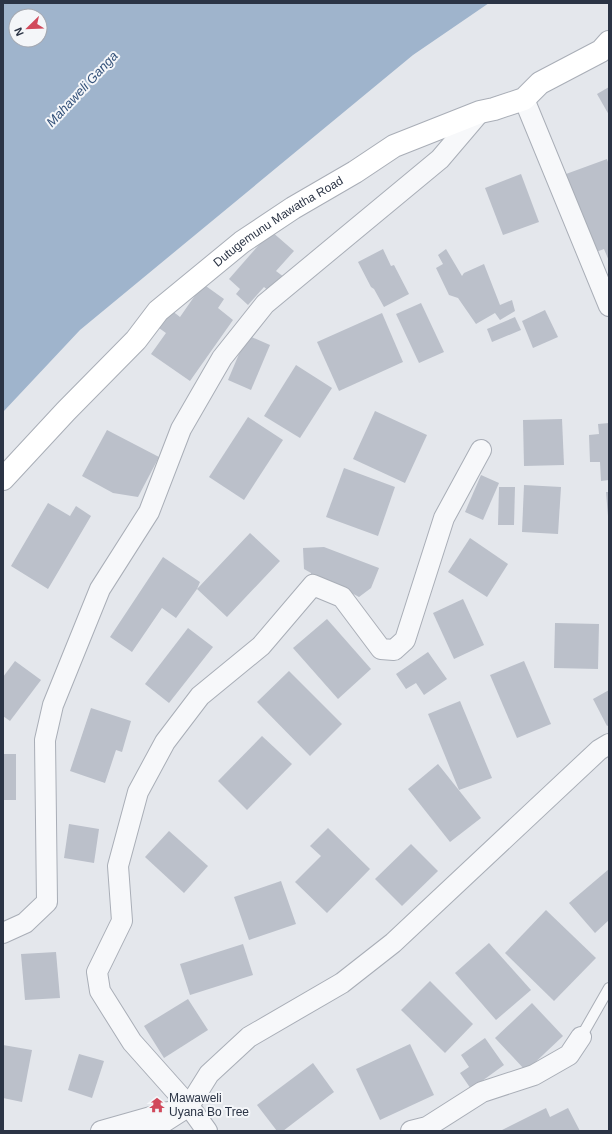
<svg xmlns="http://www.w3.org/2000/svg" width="612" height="1134" viewBox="0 0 612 1134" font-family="Arial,sans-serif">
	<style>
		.water { fill: #9fb4cc; fill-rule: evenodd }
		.building { fill: #bbc0ca }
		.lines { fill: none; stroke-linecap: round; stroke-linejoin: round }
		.lane-casing { stroke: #a9aeb7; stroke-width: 12 }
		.street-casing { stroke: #a9aeb7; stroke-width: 22 }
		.secondary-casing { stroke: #a9aeb7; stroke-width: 24 }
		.lane { stroke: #f7f8fa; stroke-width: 10 }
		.street { stroke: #f7f8fa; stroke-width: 20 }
		.secondary { stroke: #fff; stroke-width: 22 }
		.labels { text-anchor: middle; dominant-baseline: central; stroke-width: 4; stroke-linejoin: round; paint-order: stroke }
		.street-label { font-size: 12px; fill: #2b3445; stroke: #f4f6f9 }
		.poi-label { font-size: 12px; fill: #2b3445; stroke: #f4f6f9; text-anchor: start }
		.water-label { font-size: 13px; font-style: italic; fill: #34527a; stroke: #f4f6f9 }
	</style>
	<rect width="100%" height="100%" fill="#e4e7ec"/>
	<path class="water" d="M3,3h486l-76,52 -333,275 -77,82zM16,16h24v24h-24z"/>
	<g class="building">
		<polygon points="609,87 609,115 597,94"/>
		<polygon points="607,159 609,165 609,261 604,249 596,252 566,174"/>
		<polygon points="521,174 539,222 503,235 485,188"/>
		<polygon points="271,231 294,251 276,271 284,277 270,292 264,287 248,305 236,294 240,289 229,279"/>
		<polygon points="383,249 391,266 394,265 409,294 384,307 374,289 371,287 358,262"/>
		<polygon points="446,249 462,276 464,273 484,264 500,305 512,300 515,311 500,320 495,313 476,324 458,298 449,295 436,268 443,264 438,255"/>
		<polygon points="203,284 224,299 218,308 233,320 190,381 151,354 166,333 159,328 171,310 180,317"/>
		<polygon points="421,303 444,352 419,363 396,314"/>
		<polygon points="545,310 558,337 533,348 522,321"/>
		<polygon points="382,313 403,362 339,391 317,342"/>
		<polygon points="515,317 521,330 492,342 487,329"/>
		<polygon points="247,335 270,345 251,390 228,380"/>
		<polygon points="296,365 332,388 300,438 264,416"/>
		<polygon points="375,411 427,435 405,483 353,459"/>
		<polygon points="248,417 283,440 244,500 209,477"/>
		<polygon points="562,419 564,465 524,466 523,420"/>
		<polygon points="609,423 609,480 601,481 600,462 590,462 589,435 599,434 598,424"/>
		<polygon points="107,430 159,457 138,497 113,493 82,476"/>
		<polygon points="344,468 395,487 378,536 326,517"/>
		<polygon points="481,475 499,483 483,520 465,512"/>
		<polygon points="524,485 561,487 558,534 522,532"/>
		<polygon points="499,487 515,487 514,525 498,525"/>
		<polygon points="606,492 609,492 609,516 608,516"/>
		<polygon points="48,503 70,516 76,506 91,516 48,589 11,566"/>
		<polygon points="250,533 280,561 227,617 197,589 176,618 162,608 132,652 110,637 163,557 200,582 197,589"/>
		<polygon points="470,538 508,564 487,597 448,572"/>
		<polygon points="324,547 379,568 371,588 359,597 346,590 311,579 311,573 304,569 303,548"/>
		<polygon points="463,599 484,645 454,659 433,613"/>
		<polygon points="327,619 371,669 338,699 293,648"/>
		<polygon points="555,623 599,624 598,669 554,668"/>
		<polygon points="188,628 213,647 169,703 145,684"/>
		<polygon points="428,652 447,679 424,695 416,683 406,689 396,674"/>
		<polygon points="15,661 41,680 10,721 3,716 3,677"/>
		<polygon points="524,661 551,724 517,738 490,675"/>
		<polygon points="289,671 342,724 310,756 257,702"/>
		<polygon points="609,690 609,725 607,726 593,699"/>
		<polygon points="460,701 492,778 459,790 428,714"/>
		<polygon points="91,708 131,721 122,752 116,750 105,783 70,771"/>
		<polygon points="262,736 292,764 247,810 218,781"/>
		<rect x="3" y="754" width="13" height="46"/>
		<polygon points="438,764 481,818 450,842 408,789"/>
		<polygon points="69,824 99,829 94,863 64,858"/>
		<polygon points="328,828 370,869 327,913 295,882 321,856 310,846"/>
		<polygon points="169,831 208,866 184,893 145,857"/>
		<polygon points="411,844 438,871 402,906 375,879"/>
		<polygon points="609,869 609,920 595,933 569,903"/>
		<polygon points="281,881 296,924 249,940 234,897"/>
		<polygon points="546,910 596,958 554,1001 505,953"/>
		<polygon points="489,943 531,990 496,1020 455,973"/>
		<polygon points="243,944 253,975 190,995 180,964"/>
		<polygon points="56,952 60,998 25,1000 21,954"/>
		<polygon points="430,981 473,1024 445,1053 401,1010"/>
		<polygon points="188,999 208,1030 164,1058 144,1026"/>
		<polygon points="532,1003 563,1036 526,1071 495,1038"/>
		<polygon points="485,1038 504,1065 471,1089 460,1073 469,1067 461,1055"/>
		<polygon points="410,1044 434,1095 380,1120 356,1069"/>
		<polygon points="3,1045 32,1050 22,1102 3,1098"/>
		<polygon points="79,1054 104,1061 92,1098 68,1090"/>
		<polygon points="313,1063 334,1092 283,1131 277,1131 257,1105"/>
		<polygon points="546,1108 550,1117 568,1108 580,1131 500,1131"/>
	</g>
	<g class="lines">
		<defs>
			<polyline id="lane" points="581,1037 609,988"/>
			<g id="street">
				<polyline points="524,99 609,306"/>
				<polyline points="3,933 25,923 47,902 45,740 53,705 100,589 149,512 181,429 222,358 265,304 440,159 480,112"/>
				<polyline points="101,1131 168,1112"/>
				<polyline points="150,1131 189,1106 209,1074 249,1037 342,983 393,943 599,750 609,744"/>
				<polyline points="207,1131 189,1106 132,1042 100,991 97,972 122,921 118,866 138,792 165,742 200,696 261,646 313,585 342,597 381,649 394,650 405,640 444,518 481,450"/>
				<polyline points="411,1131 427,1127 482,1092 534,1075 569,1055 581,1037"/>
			</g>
			<g id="secondary">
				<path id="s1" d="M3,479l63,-68 70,-71 22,-29 84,-69 51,-34 62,-36 39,-26 86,-34 14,-3 30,-10 16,-16 61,-32 8,-9"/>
			</g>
		</defs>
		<use href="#lane" class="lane-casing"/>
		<use href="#street" class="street-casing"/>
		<use href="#secondary" class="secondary-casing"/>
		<use href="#lane" class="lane"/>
		<use href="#street" class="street"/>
		<use href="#secondary" class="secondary"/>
	</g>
	<defs>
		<symbol id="temple-bare" viewBox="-9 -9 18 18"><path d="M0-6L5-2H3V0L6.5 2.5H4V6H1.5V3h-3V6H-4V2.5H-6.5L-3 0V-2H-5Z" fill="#d1495b" stroke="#f4f6f9" stroke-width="2.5" paint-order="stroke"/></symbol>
	</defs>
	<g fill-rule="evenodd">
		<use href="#temple-bare" x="146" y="1094" width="22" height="22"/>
	</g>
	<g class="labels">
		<g class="street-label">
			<text stroke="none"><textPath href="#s1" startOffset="379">Dutugemunu Mawatha Road</textPath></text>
		</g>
		<g class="poi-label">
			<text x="169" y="1098">Mawaweli<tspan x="169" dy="14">Uyana Bo Tree</tspan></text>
		</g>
		<g class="water-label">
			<text transform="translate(82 89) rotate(-47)">Mahaweli Ganga</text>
		</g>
	</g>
	<rect width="612" height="1134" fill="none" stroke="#2b3445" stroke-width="8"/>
	<g transform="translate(28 28) rotate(247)"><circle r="19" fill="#f4f6f9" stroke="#a4a8b1"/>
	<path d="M0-3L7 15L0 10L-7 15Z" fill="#d1495b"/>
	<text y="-6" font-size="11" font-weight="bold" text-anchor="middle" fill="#2b3445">N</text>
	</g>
</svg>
